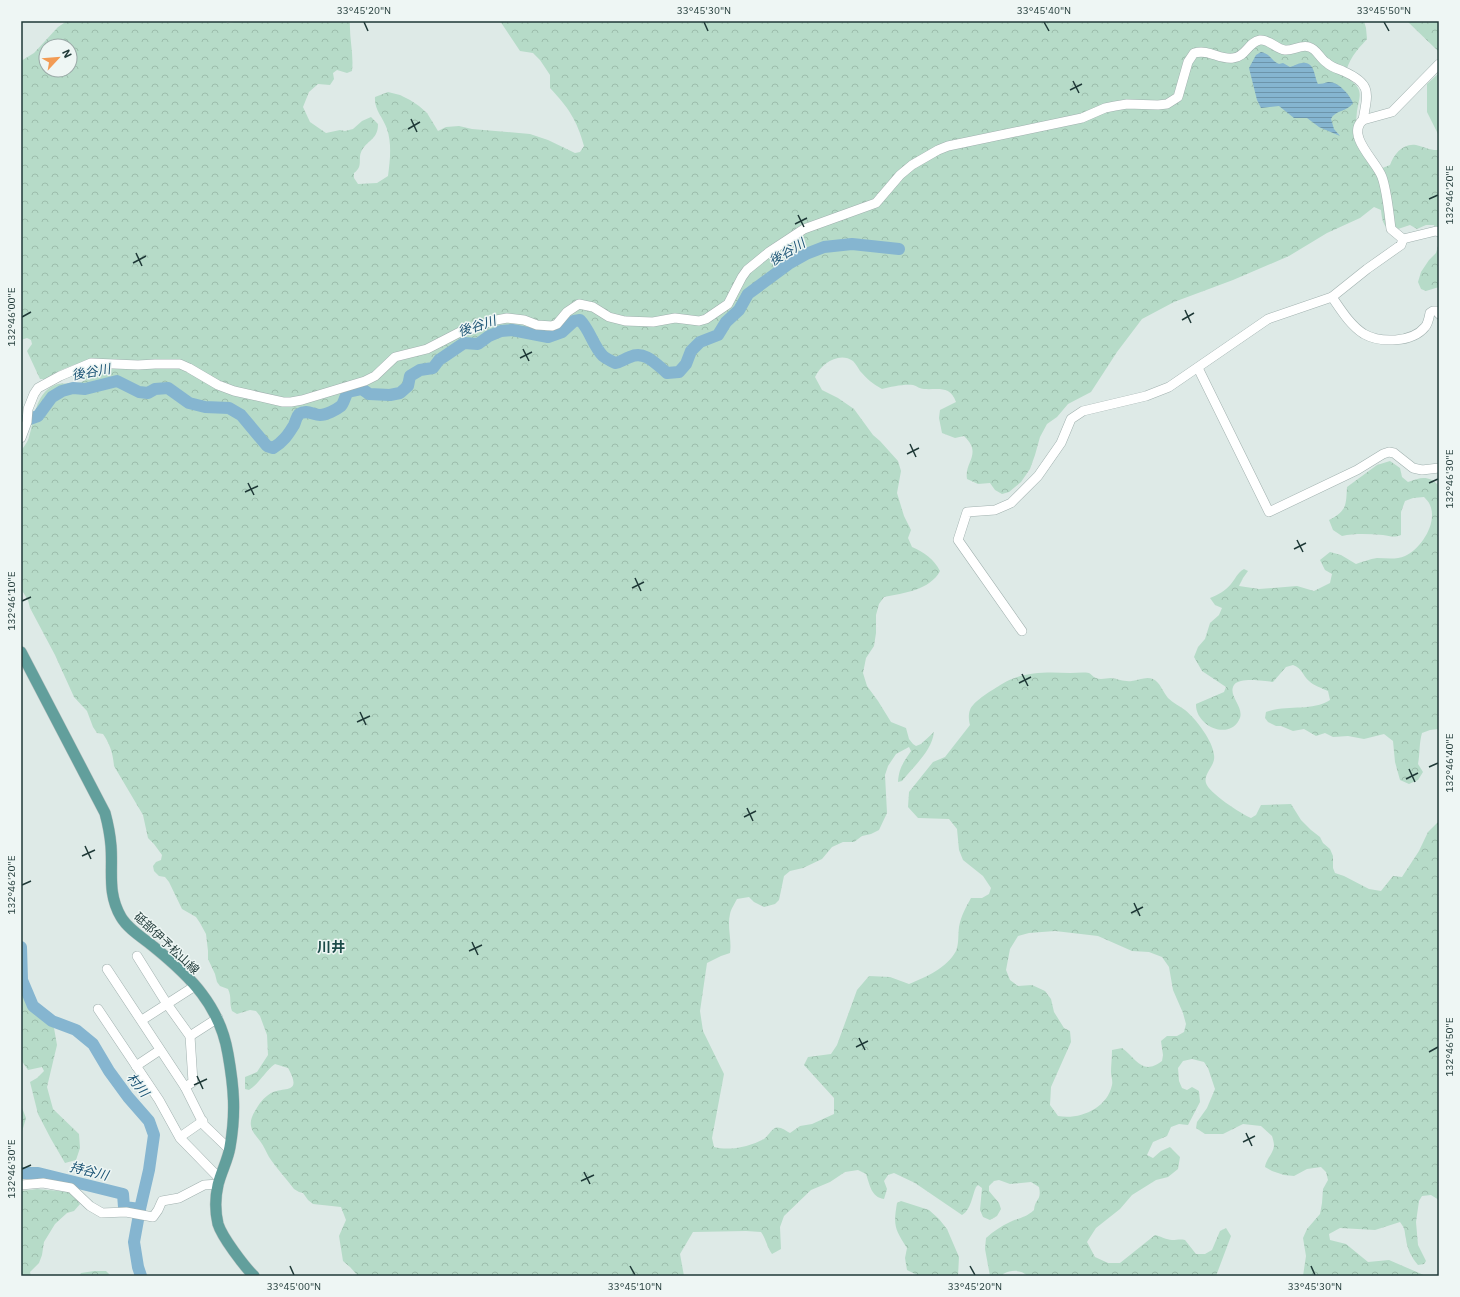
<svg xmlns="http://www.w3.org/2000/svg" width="1460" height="1297" viewBox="0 0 1460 1297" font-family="'IBM Plex Sans','Noto Sans JP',sans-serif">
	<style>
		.forest { fill: url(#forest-crowns); fill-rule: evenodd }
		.pitch { fill: #b6dbc8 }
		.water { fill: url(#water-rules) }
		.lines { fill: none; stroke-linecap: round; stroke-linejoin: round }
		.river { stroke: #85b5d0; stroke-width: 12 }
		.minor-casing { stroke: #a1b1af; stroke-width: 10 }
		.major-casing { stroke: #bcc4c3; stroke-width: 12 }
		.minor { stroke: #fff; stroke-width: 9 }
		.major { stroke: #629f9c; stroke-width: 11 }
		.ticks { fill: none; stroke: #1f3937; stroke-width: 1.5 }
		.labels { text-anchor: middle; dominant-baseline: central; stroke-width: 3; stroke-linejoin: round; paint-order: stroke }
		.street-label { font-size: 12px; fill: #1f3937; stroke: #eef6f4 }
		.water-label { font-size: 13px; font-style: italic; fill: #1a5374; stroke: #eef6f4 }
		.quarter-label { font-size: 14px; font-weight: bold; fill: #1c4b49; stroke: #eef6f4 }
		.neatline { fill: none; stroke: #1f3937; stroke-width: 1.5 }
		.ticks-label { font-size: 10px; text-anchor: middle; fill: #1f3937 }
	</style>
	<defs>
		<pattern id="forest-crowns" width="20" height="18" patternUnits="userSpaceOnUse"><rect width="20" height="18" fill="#b6dbc8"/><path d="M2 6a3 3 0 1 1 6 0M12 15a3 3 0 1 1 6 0" fill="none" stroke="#9cbdac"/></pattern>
		<pattern id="water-rules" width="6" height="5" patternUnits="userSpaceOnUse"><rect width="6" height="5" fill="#85b5d0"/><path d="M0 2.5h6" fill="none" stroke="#6c94aa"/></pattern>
	</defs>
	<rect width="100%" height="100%" fill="#deeae7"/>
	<g class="forest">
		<path d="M67,21h158l2,2 14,-2h109c-1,17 4,33 2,50l-5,2 -10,-3 -4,3 1,6 -4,6 -12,-1 -9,8 -6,15 7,15 16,11 14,-3 5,1 8,-2 9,-8 9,-4 7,7c0,15 -9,15 -16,26 -5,9 2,16 -8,23v5l4,6 19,-1 11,-7c2,-15 4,-32 -1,-47 -4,-12 -13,-19 -12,-32l13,-5 12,3 10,5 9,6 8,7 11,18 8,-4 13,-1 13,3 58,5 18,6 27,13 5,-1 4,-6c-7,-26 -16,-39 -34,-58v-13l-10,-15 -7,-7 -13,-2 -20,-30h864l2,7 1,11c-11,12 -19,21 -22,37 18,13 16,15 12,35 -1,8 -1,17 -2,25l25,33 10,-4c4,-11 13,-22 26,-20 5,1 9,3 13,4 3,1 7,1 10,1v137l-13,4 -5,-2 -3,-7 3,-10 8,-12 7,-7 3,-11 -5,-17h-8l-9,4 -7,-4 -18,6c-9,-4 -10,-11 -11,-21l-7,-3 -14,11 -33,15 -38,23 -56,24 -59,22 -32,17 -25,33 -26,40 -23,12 -11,13 -10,7 -7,13 -5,18 -5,14 -9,13 -12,10 -7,2 -7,-4 -5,-7 -12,1 -11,-5c-3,-17 16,-25 -3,-43l-9,2 -13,-5 -3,-15 1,-8 16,-8c-6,-17 -18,-12 -32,-13 -4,0 -7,-3 -11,-4 -10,-1 -22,2 -31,4 -9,-5 -15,-10 -22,-18 -2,-3 -4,-7 -7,-10 -14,-10 -32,3 -38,16l7,13 16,8 16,11 19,26 7,6 18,20 3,10 -4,22 7,23 7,14 -3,8 4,9c12,5 22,12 28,24 -10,19 -36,22 -56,26l-5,7 -3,11v18l-2,13 -8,12 -3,15 4,13 11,15 13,21 15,6 3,11 4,5 3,2 5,-2 13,-12c-2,19 -21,35 -32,49l-4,1c1,-14 5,-19 13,-31l-2,-4 -13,7 -8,12 -3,9 2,38 -8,17 -8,4 -9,2 -8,6h-11l-11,5 -10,12 -19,9 -13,3 -6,5 -5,24 -4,4 -11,3 -10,-5 -5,-5 -12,2c-2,4 -6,10 -7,15 -3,13 2,26 0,39l-9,3 -14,7 -7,48 3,20 21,43 -12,64 2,9c16,4 35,0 50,-8 4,-3 7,-9 11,-11 5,-2 11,3 15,5l10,-7 12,-2 22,-10v-16l-30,-33 4,-8 23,-3 6,-9 20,-55 12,-14 21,1 19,7c17,-7 38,-16 47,-33 3,-7 2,-17 3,-24 2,-11 7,-20 12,-29h11l7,-4 2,-6 -8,-12 -20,-16 -4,-10 -2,-21 -8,-10 -31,-1 -10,-11 1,-15 24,-30 12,-5 25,-32c-1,-4 -2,-10 0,-15 3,-9 24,-21 32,-26 21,-13 45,-12 68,-11 6,0 13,-1 19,0 2,1 4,4 7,5 5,2 10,0 15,0 8,1 13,4 21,3 7,-1 14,-5 21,-2 7,3 10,13 15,19 5,5 12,8 17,12 11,9 28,31 29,45 2,11 -11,18 -8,28 2,9 35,31 45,35l5,-3 5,-10 30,-1 10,16 10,10 9,7 3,6 7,6 3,7v12l2,5 9,3 25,13 12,2 12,-15 9,1 17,-26 9,-19 11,-11v379l-8,-5 -9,1 -3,5 -3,21 2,23 8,16 -2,3 -6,1c-6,-7 -11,-16 -12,-26 -2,-9 0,-9 -6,-17l-25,8 -35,-2 -11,6 1,6 16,4 22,18 21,-2 37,16h-123l3,-20 -3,-18 4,-9 13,-15 2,-11 1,-14 5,-9 -2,-8 -5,-5 -14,2 -13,7 -10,-1 -12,-4 -7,-4c1,-8 8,-13 9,-21 0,-3 -1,-7 -2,-10l-11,-10 -18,-2 -20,10h-18l-9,-6 1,-6 10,-14 8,-19 -7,-21 -4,-6 -12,-3 -9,2 -5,7 1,13 3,7 5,2 5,-3 7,4 1,11 -12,23 -9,-1 -8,3 -4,9 -14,6 -6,13 6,3 8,-7 9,-4 10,10 -2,12 -10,8 -12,3 -24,15 -12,14 -24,19 -9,14 8,15 13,6h12l35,-28c5,1 12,5 17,5 5,0 8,-1 13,0l11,14h9l7,-4 8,-19 6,-3 5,8 -15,40h-188c-8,-7 -16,-6 -25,-2v2h-13l-5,-27 1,-11c8,-7 15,-12 24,-16 11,-5 15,-4 24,-12 1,-12 8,-9 5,-23l-8,-5 -21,2 -11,-4 -5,1 -5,5v5l10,12 2,6 -4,7 -7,4 -7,-3 -3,-7 2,-22 -4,-3 -2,2c-4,9 -5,23 -14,28l-47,-32 -21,-10 -6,2 -4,6 3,8 -3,10c-13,-2 -14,-14 -18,-25l-8,-4 -13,2 -15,10 -19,8 -27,26 -4,11 1,22 -9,5c-5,-7 -6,-15 -11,-22l-15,-1 -53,1 -13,22 4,22h-326l-8,-9 -7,-6 -4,-25 7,-16 -5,-13 -28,-3 -5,-4 -5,-7 -4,-1 -5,-3c-8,-11 -18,-21 -25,-32 -3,-5 -5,-11 -9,-16 -4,-5 -8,-9 -9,-15 -1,-5 1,-10 4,-15 4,-7 8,-13 16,-18 13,-7 32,2 17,-25l-13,-4c-10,7 -15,19 -26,26l-4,-1v-12l12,-5 11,-17 -1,-20 -7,-19 -4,-5 -6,-1 -13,4 -5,-3c-3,-8 0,-14 -4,-22l-8,-3 -3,-4 -2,-8 -7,-15v-8l-2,-17 -6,-11 -4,-6 -14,-8 -13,-27 -4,-5 -6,-1 -5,-5 -1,-5 3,-4 5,-2 1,-5 -8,-11 -6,-6 -5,-23 -29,-49c-1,-12 -4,-22 -11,-32l-6,-1 -4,-6 -6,-16 -13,-14 -19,-42 -25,-47 -2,-8 -7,-11v-138c3,-5 7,-9 8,-14 6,-18 5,-43 26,-52 9,-4 19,2 30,-5l-2,-9 -7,-7 -15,6 -15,9h-6l-13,-28 5,-7 -1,-4 -4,-2 -6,2v-279l13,-8 24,-26zM46,46h24v24h-24zM1055,931l43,5 34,15 17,1 13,5 7,10 4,23 10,23 3,11 -2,8 -7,4h-10l-6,5 2,14 -1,6c-20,15 -25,-2 -40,-13l-10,2c0,8 -1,15 -1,22 0,4 2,9 1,13 -5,24 -33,35 -54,31l-8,-11 1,-18 20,-45 -1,-11 -6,-3 -10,-16 -3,-13 -6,-8 -13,-6 -14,1 -8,-6 -4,-10 4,-21 8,-13 11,-3z"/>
		<polygon points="1407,21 1439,21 1439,51 1437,50"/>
		<path d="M1390,461l10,7 2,9 6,5c13,-5 21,-7 31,4v243l-9,1 -8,3c-3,10 -2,21 -4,31l5,8 -5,8 -9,4 -9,-4 -5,-18 -2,-21 -9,-7 -20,5 -16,-3 -15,1 -8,-4 -9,3 -12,-7 -11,2 -12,-5h-5l-8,-4 -3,-4 1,-6c22,-8 45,0 64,-12l-2,-9c-6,-3 -14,-5 -19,-10 -7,-6 -6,-12 -16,-16l-7,2 -13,15c-9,-1 -33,-5 -39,3 -7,11 12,23 5,35 -11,21 -44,5 -43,-16l28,-12 2,-5 -24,-16 -8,-14 4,-10 7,-8 5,-16 9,-8 3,-7 -7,-3 -5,-7c8,-3 15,-7 21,-14 5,-6 6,-11 13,-15l4,2 -5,7 -4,8 20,3 38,-3 17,5 16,-8 2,-9 -7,-4 -5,-10 10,-8 11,3 15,9c6,-2 14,-5 21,-6 9,0 19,2 28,-2 16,-7 33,-33 25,-51 -1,-3 -4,-6 -6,-8l-11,1 -8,3 -4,11v23c-7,3 -11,1 -18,0 -14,-1 -28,-2 -41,1l-9,-6 -4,-10c18,-9 17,-15 18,-33l30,-22z"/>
		<polygon points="21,982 35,1013 43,1018 54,1028 57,1045 47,1087 53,1109 79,1134 80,1148 76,1160 65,1163 51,1139 38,1114 30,1082 37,1078 44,1071 42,1067 28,1070 21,1060"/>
		<polygon points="21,1105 26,1118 21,1135"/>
		<polygon points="37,1189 71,1192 80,1204 74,1211 67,1213 55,1224 44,1242 42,1255 39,1263 30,1272 31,1276 21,1276 21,1191"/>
		<path d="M901,1201l28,9 10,9 8,10 12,28 -1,19h-39l-12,-6 -2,-12 2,-10c-12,-19 -14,-22 -10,-45z"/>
		<polygon points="94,1271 106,1271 111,1276 79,1276 81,1273"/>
	</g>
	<polygon class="pitch" points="1439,73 1439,136 1427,112 1427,84"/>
	<path class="water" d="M1261,52c10,2 10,9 18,12l4,-1 7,4c4,-1 8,-4 12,-4 13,-2 12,14 16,21 4,0 6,-1 10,-2 10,-1 22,13 25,21 -6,9 -18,7 -22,16l3,10 6,7 -21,-9 -12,-9h-13l-15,-12 -18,2 -4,-8 -8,-32 7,-13z"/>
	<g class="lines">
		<g class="river">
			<path d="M21,422l17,-6 14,-19 10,-6 11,-3 12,1 32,-8 22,11 9,1 7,-4 13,-1 21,15 16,4 24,1 12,7 26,31 6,2c10,-6 15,-13 21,-23 2,-4 2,-8 5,-11 8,-5 14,1 21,1 6,0 16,-5 21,-9 3,-3 4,-10 7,-14l14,-3 7,5 21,1 10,-2 8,-7 2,-10 10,-6 13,-2 6,-8 25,-17 14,1 11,-8 12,-5 11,-1 36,7 14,-5 12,-11 6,-1c10,10 13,26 23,36 4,3 8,5 12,7 6,-1 9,-4 15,-6 15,-7 26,7 37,16l12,-1 7,-8 5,-13 9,-9 18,-7 8,-13 13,-12 9,-16 42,-31 16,-9 18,-7 28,-3 47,5"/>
			<polyline points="21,947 22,980 33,1006 52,1021 76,1030 93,1044 109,1071 128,1097 149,1121 154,1135 149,1170 140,1209 134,1242 138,1267 141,1276"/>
			<polyline points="21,1173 38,1173 123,1194 124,1207 140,1209"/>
		</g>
		<defs>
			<g id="minor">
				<path d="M1403,239l-12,-10c-2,-15 -4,-38 -9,-52 -5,-15 -37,-42 -19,-57l29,-8 47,-48"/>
				<polyline points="1403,239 1436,231 1439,232"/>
				<path d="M1332,297c9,13 18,28 32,37 16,9 48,9 61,-7 3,-3 4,-9 5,-14l3,-2h4l2,3"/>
				<polyline points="1198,368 1269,512 1357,470 1383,454 1389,452 1394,453 1413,468 1422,470 1439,468"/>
				<path d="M21,438l6,-16 1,-13 6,-15 4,-6 22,-12 31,-13 47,2 17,-1h25l9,4 29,17 16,6 49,11h8l11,-2 63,-19 10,-5 20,-19 32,-8 33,-17 13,-3 18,-8 16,-3 17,2 13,5 15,1 5,-2 10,-12 12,-8 14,3 16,10 16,4 28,1 22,-4 24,3 7,-2 22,-15 14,-27 5,-7 22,-18 35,-23 72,-26 24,-28 12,-10 26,-15 10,-4 134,-28 23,-10 10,-2 12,-2 31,1 9,-1 11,-7 10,-35 6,-9c16,-4 25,7 39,5 13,-1 15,-16 27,-18 9,-1 16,9 25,10 8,1 16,-6 24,-3 8,2 11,12 18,16 4,4 11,6 16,8 29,13 25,21 20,49"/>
				<polyline points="1022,631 958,540 967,512 995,510 1011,503 1038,476 1061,443 1071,419 1083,411 1146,396 1169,387 1268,319 1332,297 1367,269 1401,245 1403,239"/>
				<polyline points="137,956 167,1004 190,1036 193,1082 185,1087"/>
				<polyline points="107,969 185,1087 204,1125 230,1150"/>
				<polyline points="98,1009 159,1100 180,1138 220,1179"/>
				<polyline points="142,1020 195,986"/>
				<polyline points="190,1036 218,1018"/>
				<polyline points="136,1066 160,1050"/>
				<polyline points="180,1137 203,1121"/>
				<polyline points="21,1185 43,1183 71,1188 90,1206 102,1213 126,1212 153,1217 158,1210 162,1201 179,1198 204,1185 219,1184"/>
			</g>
			<path id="major" d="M21,652l84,161c3,11 5,21 6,33 2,26 -4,47 10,71 7,12 22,21 33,30 37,30 66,59 74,107 6,34 8,59 2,93 -2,13 -9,25 -12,38 -3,13 -3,26 0,39 4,13 26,42 36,52"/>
		</defs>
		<use href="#minor" class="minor-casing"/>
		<use href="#major" class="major-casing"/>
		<use href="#minor" class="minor"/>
		<use href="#major" class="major"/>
	</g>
	<path class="ticks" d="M364,22l4,9M704,22l4,9M1044,22l5,9M1384,22l5,9M1073,81l6,12M1070,90l12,-6M411,119l6,13M408,129l12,-7M1429,199l9,-4M798,215l6,12M795,224l12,-6M136,253l6,13M133,263l13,-7M1185,310l6,13M22,317l9,-5M1182,320l12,-7M523,349l6,12M520,358l12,-6M910,444l6,13M907,454l12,-6M248,483l6,12M1429,483l9,-4M245,492l13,-6M1297,540l6,12M1294,549l12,-6M635,578l6,13M632,588l12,-6M22,601l9,-4M1022,674l6,12M1019,683l12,-6M360,712l6,13M357,722l13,-6M1429,767l9,-4M1409,769l6,13M1406,779l12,-6M747,808l6,13M744,817l12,-6M85,846l6,13M82,856l13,-6M22,885l9,-4M1134,903l6,13M1131,913l12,-6M472,942l6,13M469,951l13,-6M859,1038l6,12M856,1047l12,-6M1429,1052l9,-5M197,1076l6,13M194,1085l13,-6M1246,1133l6,13M1243,1142l12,-6M22,1169l9,-4M584,1172l6,12M581,1181l13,-6M290,1266l4,9M630,1266l5,9M970,1266l5,9M1311,1266l4,9"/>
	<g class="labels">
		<g class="street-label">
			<text transform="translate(167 943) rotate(43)">砥部伊予松山線</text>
		</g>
		<g class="water-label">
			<text transform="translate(787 252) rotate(-31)">後谷川</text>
			<text transform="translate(477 326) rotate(-18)">後谷川</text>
			<text transform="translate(91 372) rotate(-10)">後谷川</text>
			<text transform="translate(138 1085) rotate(51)">村川</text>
			<text transform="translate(89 1171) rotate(14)">持谷川</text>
		</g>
		<g class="quarter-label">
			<text x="331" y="947">川井</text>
		</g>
	</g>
	<rect width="1460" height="1297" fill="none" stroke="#eef6f4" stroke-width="44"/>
	<g transform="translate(58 58) rotate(64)"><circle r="19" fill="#eef6f4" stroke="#9baaa8"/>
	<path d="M0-3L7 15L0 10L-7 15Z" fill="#f29b54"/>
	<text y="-6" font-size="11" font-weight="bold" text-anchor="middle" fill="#1f3937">N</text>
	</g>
	<rect x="22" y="22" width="1416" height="1253" class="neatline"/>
	<g class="ticks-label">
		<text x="364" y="14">33°45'20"N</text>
		<text x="704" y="14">33°45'30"N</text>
		<text x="1044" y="14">33°45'40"N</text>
		<text x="1384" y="14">33°45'50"N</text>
		<text transform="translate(1449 195) rotate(-90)" y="4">132°46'20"E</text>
		<text transform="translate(11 317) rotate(-90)" y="4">132°46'00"E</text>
		<text transform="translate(1449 479) rotate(-90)" y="4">132°46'30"E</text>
		<text transform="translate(11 601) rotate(-90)" y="4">132°46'10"E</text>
		<text transform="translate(1449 763) rotate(-90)" y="4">132°46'40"E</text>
		<text transform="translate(11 885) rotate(-90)" y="4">132°46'20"E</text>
		<text transform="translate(1449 1047) rotate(-90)" y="4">132°46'50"E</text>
		<text transform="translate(11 1169) rotate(-90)" y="4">132°46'30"E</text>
		<text x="294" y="1290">33°45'00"N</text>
		<text x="635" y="1290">33°45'10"N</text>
		<text x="975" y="1290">33°45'20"N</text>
		<text x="1315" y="1290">33°45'30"N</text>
	</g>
</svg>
